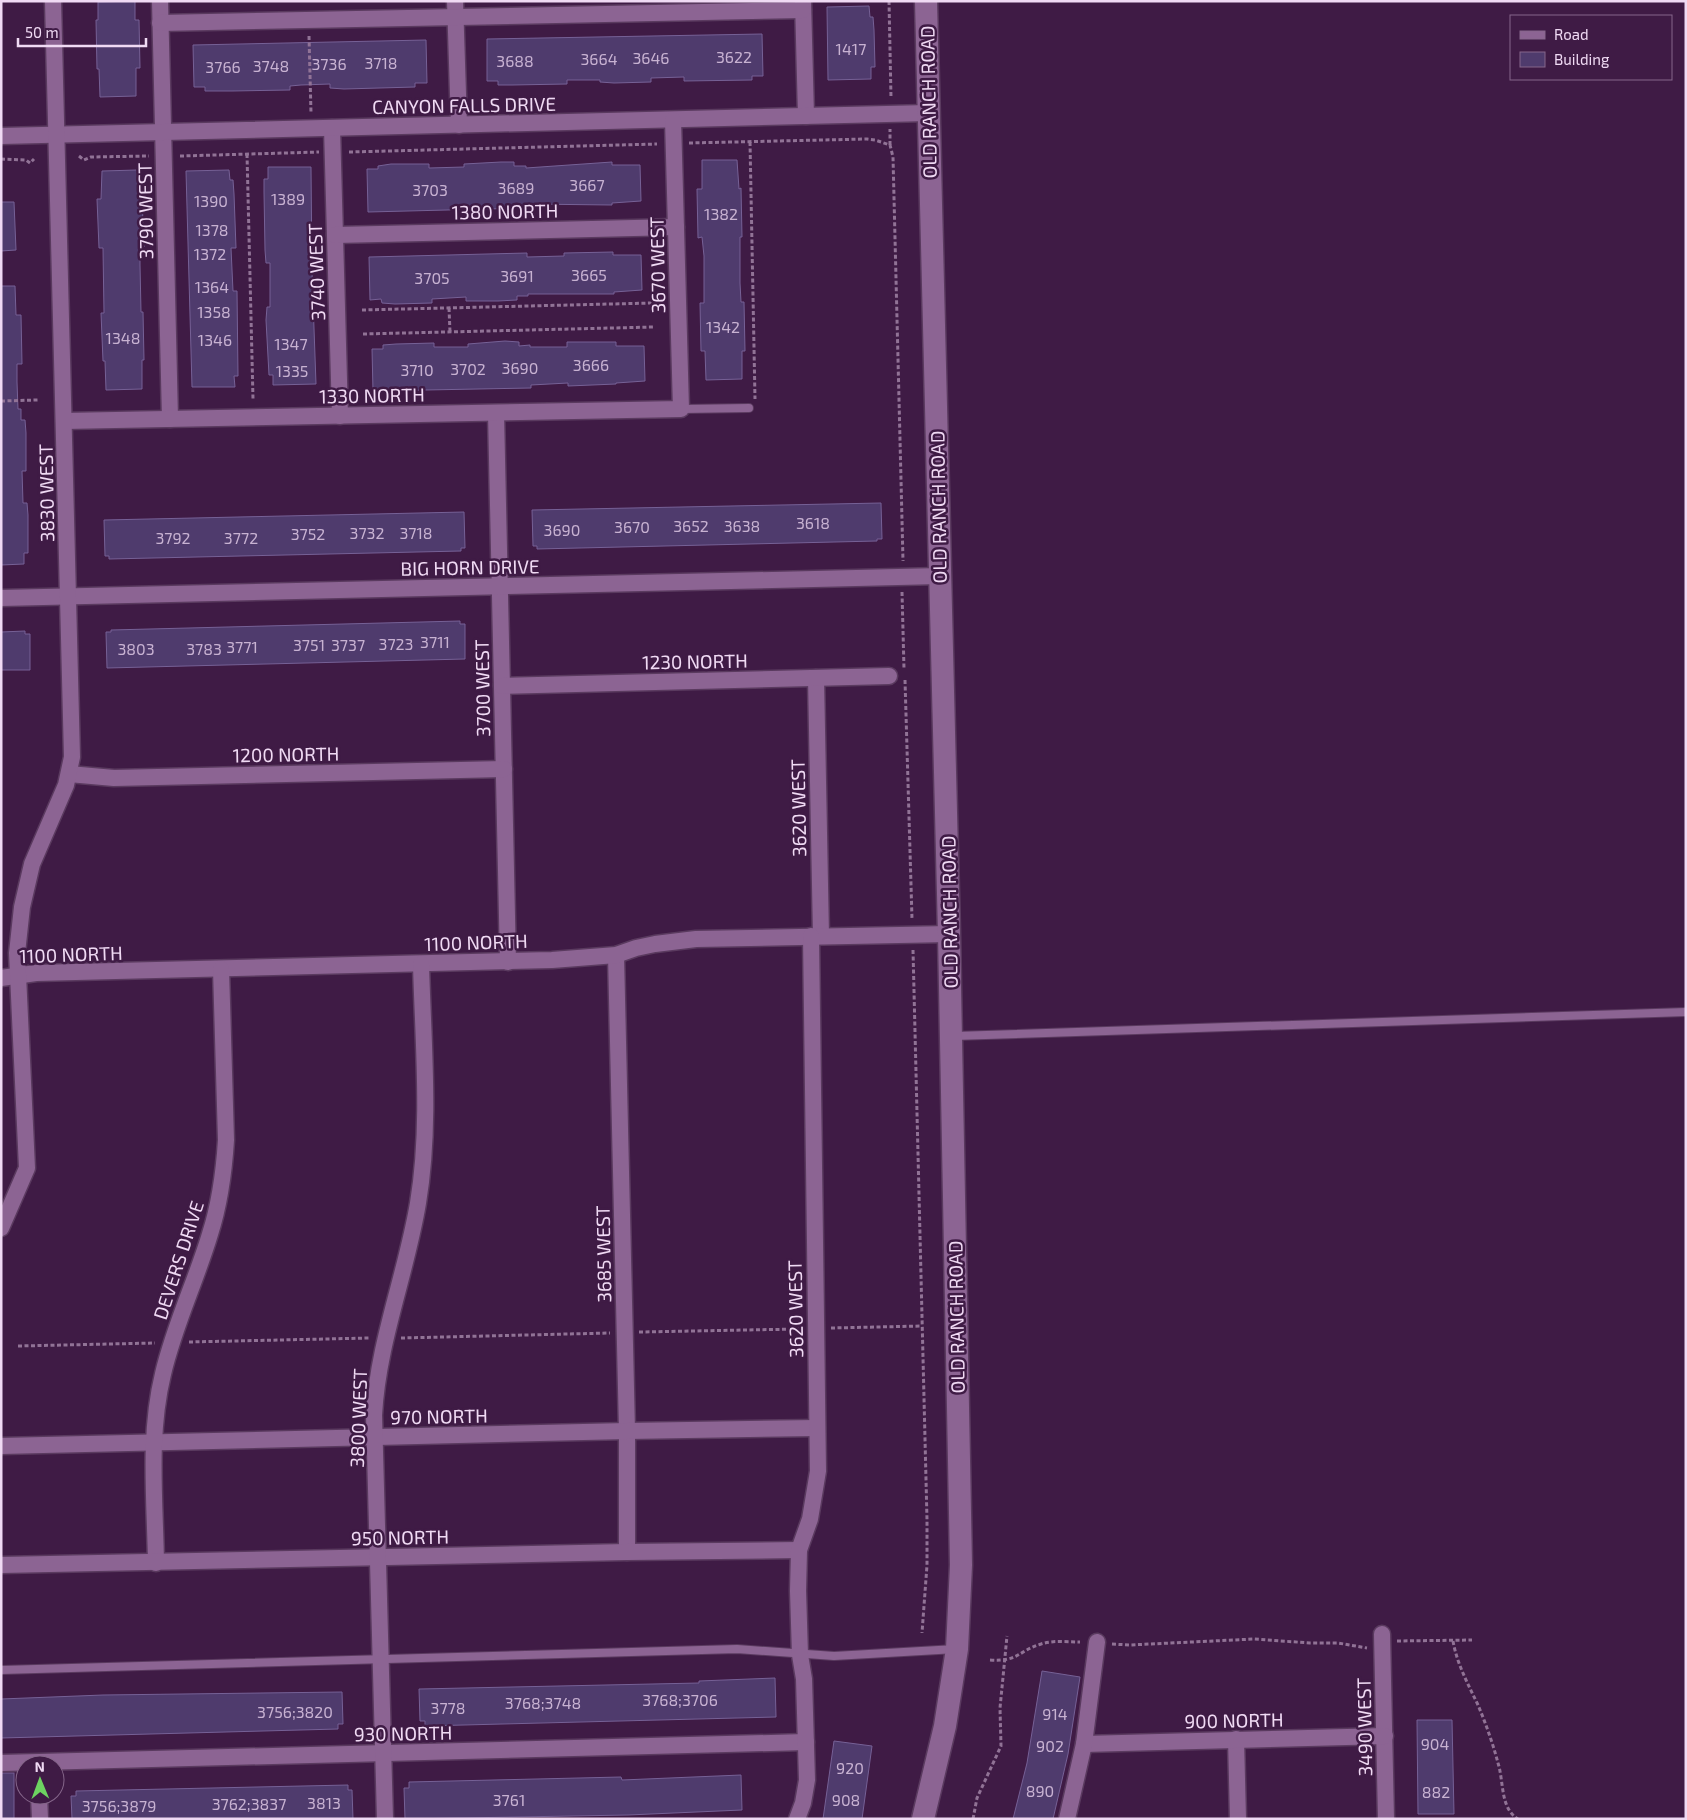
<svg xmlns="http://www.w3.org/2000/svg" width="1687" height="1820" viewBox="0 0 1687 1820" font-family="'Exo 2',sans-serif">
	<style>
		.building { fill: #4f3b6d; stroke: #766196 }
		.lines { fill: none; stroke-linecap: round; stroke-linejoin: round }
		.lane-casing { stroke: #5a3a5f; stroke-width: 10 }
		.street-casing { stroke: #5a3a5f; stroke-width: 19 }
		.secondary-casing { stroke: #5a3a5f; stroke-width: 25 }
		.path { stroke: #917396; stroke-width: 3; stroke-dasharray: 4 2.5; stroke-linecap: butt }
		.lane { stroke: #8c6493; stroke-width: 8 }
		.street { stroke: #8c6493; stroke-width: 16 }
		.secondary { stroke: #8c6493; stroke-width: 22 }
		.labels { text-anchor: middle; dominant-baseline: central; stroke-width: 5; stroke-linejoin: round; paint-order: stroke }
		.number-label { font-size: 16px; fill: #c8b2d2 }
		.street-label { font-size: 19px; fill: #f0daf4; stroke: #3f1b45 }
	</style>
	<rect width="100%" height="100%" fill="#3f1b45"/>
	<g class="building">
		<polygon points="135,1 135,20 139,20 140,68 136,68 136,96 100,97 99,69 97,69 96,20 98,20 98,2"/>
		<polygon points="869,6 870,17 873,17 874,30 875,67 871,67 871,79 828,80 827,7"/>
		<polygon points="762,34 763,76 752,76 752,80 684,81 684,77 651,78 651,82 614,83 600,82 600,80 567,80 567,84 512,85 498,85 498,81 487,81 487,39"/>
		<polygon points="426,40 427,83 415,83 415,87 344,89 330,88 330,84 301,85 290,86 290,90 232,91 205,91 205,87 194,87 193,45"/>
		<polygon points="702,160 737,160 739,189 741,188 742,237 740,237 740,283 741,302 744,302 745,351 742,351 742,379 706,380 705,351 701,351 700,303 704,303 704,256 702,237 698,238 697,189 702,189"/>
		<polygon points="501,162 514,162 514,166 526,166 526,168 612,162 612,165 640,165 641,201 612,203 612,205 527,204 527,208 368,212 367,169 378,169 378,166 391,164 429,164 429,168 464,167 464,164"/>
		<polygon points="268,167 311,167 312,273 316,384 273,385 273,375 269,375 266,320 267,307 270,307 270,263 266,263 265,250 264,192 264,179 268,179"/>
		<polygon points="137,170 139,199 142,198 144,247 140,247 140,265 141,312 143,312 144,360 142,360 142,389 106,390 105,361 103,361 101,313 104,313 103,248 99,248 97,199 101,199 102,171"/>
		<polygon points="229,170 230,180 233,180 234,194 236,248 231,248 233,291 237,291 238,376 234,376 235,387 192,387 186,171"/>
		<polygon points="1,202 14,202 16,250 1,251"/>
		<polygon points="613,252 613,255 641,255 642,290 614,292 614,294 528,294 528,296 517,296 517,300 498,301 466,301 466,297 432,299 432,303 395,304 382,303 381,299 370,300 369,257 527,253 527,257 564,256 564,253"/>
		<polygon points="1,286 15,286 16,315 21,315 22,364 17,364 17,382 18,409 21,409 21,420 25,420 26,433 26,471 22,471 23,503 27,503 28,515 28,553 24,553 24,564 1,565"/>
		<polygon points="505,341 519,342 519,346 530,345 530,347 567,347 567,342 616,342 616,346 644,346 645,381 616,383 616,384 568,386 568,383 531,385 531,388 373,391 372,349 383,349 383,345 396,344 434,343 434,347 468,347 468,344"/>
		<polygon points="881,503 882,539 877,539 877,541 537,549 537,546 533,546 532,510"/>
		<polygon points="464,512 465,548 461,548 461,551 109,559 109,556 105,556 104,520"/>
		<polygon points="460,621 460,624 465,624 465,659 107,668 106,632 111,632 111,630"/>
		<polygon points="25,631 25,634 30,634 30,670 1,670 1,632"/>
		<polygon points="1042,1671 1080,1677 1068,1754 1053,1819 1013,1819 1027,1763"/>
		<polygon points="775,1678 776,1717 425,1726 425,1721 420,1721 419,1689 699,1683 699,1681"/>
		<polygon points="342,1692 343,1724 338,1724 338,1729 1,1738 1,1699 103,1695"/>
		<polygon points="1417,1720 1452,1720 1454,1814 1418,1814"/>
		<polygon points="834,1741 872,1746 862,1819 823,1819"/>
		<rect x="1" y="1773" width="13" height="46"/>
		<polygon points="741,1775 742,1810 628,1815 405,1819 404,1788 409,1788 409,1782 621,1777 622,1780"/>
		<polygon points="348,1785 348,1790 352,1790 353,1819 72,1819 71,1796 76,1796 76,1791"/>
	</g>
	<g class="lines">
		<defs>
			<g id="lane">
				<polyline points="681,409 749,408"/>
				<polyline points="954,1036 1686,1012"/>
				<polyline points="1,1670 737,1649 834,1656 956,1649"/>
			</g>
			<g id="street">
				<polyline points="160,1 170,419"/>
				<polyline points="455,1 459,125"/>
				<polyline points="803,1 806,116"/>
				<polyline points="160,23 803,10"/>
				<polyline points="332,128 340,416"/>
				<polyline points="1,136 928,113"/>
				<polyline points="335,235 676,227"/>
				<polyline points="496,413 508,962"/>
				<polyline points="64,421 681,409 673,120"/>
				<polyline points="1,598 940,576"/>
				<polyline points="816,678 821,936"/>
				<polyline points="502,686 889,676"/>
				<polyline points="69,774 114,778 504,769"/>
				<polyline points="616,955 627,1431 627,1552"/>
				<polyline points="1,978 36,973 552,960 616,955 636,948 655,944 696,939 949,934"/>
				<polyline points="1,1228 27,1168 17,953 22,907 32,864 66,785 72,757 53,1"/>
				<polyline points="1,1446 627,1431 817,1428"/>
				<path d="M156,1563c-1,-63 -8,-128 7,-189 11,-48 33,-93 47,-140 10,-31 14,-62 16,-94l-5,-171"/>
				<polyline points="1,1565 627,1552 799,1550"/>
				<polyline points="1382,1634 1386,1819"/>
				<polyline points="1236,1739 1238,1819"/>
				<polyline points="1084,1744 1385,1736"/>
				<polyline points="1,1763 806,1742"/>
				<polyline points="39,1795 40,1819"/>
				<path d="M385,1819l-11,-404c4,-73 32,-140 44,-212 13,-78 5,-160 3,-239"/>
				<polyline points="797,1819 803,1803 807,1780 804,1679 800,1655 798,1591 799,1550 810,1519 818,1471 811,936"/>
				<polyline points="1067,1819 1084,1744 1097,1642"/>
			</g>
			<polyline id="secondary" points="923,1819 945,1726 957,1649 961,1565 949,934 926,1"/>
		</defs>
		<use href="#lane" class="lane-casing"/>
		<use href="#street" class="street-casing"/>
		<use href="#secondary" class="secondary-casing"/>
		<g class="path">
			<polyline points="889,1 891,98"/>
			<polyline points="309,36 311,113"/>
			<polyline points="750,142 755,399"/>
			<polyline points="689,143 867,139 875,140 890,145 893,157 903,561"/>
			<polyline points="890,145 890,129"/>
			<polyline points="349,152 657,144"/>
			<polyline points="247,154 253,399"/>
			<polyline points="79,156 84,160 91,157 149,156"/>
			<polyline points="180,156 319,152"/>
			<polyline points="1,159 26,160 30,163 34,159"/>
			<polyline points="449,308 450,332"/>
			<polyline points="362,310 652,303"/>
			<polyline points="363,334 653,327"/>
			<polyline points="1,401 38,400"/>
			<polyline points="902,592 904,669"/>
			<polyline points="905,680 912,919"/>
			<polyline points="913,950 927,1520 927,1565 922,1633"/>
			<polyline points="831,1328 922,1326"/>
			<polyline points="639,1332 800,1329"/>
			<polyline points="401,1338 610,1333"/>
			<polyline points="189,1342 370,1338"/>
			<polyline points="18,1346 155,1343"/>
			<polyline points="1397,1641 1472,1640"/>
			<path d="M1453,1641c4,23 15,43 25,64 8,19 15,39 20,58 6,19 2,45 20,56"/>
			<polyline points="1112,1644 1129,1645 1254,1639 1310,1643 1338,1643 1367,1648"/>
			<path d="M990,1660c28,2 28,-9 51,-16 12,-4 27,-2 39,-2"/>
			<polyline points="973,1819 977,1798 1001,1746 1000,1708 1007,1636"/>
		</g>
		<use href="#lane" class="lane"/>
		<use href="#street" class="street"/>
		<use href="#secondary" class="secondary"/>
	</g>
	<g class="labels">
		<g class="number-label">
			<text x="851" y="48">1417</text>
			<text x="734" y="56">3622</text>
			<text x="651" y="57">3646</text>
			<text x="599" y="58">3664</text>
			<text x="515" y="60">3688</text>
			<text x="381" y="62">3718</text>
			<text x="329" y="63">3736</text>
			<text x="271" y="65">3748</text>
			<text x="223" y="66">3766</text>
			<text x="587" y="184">3667</text>
			<text x="516" y="187">3689</text>
			<text x="430" y="189">3703</text>
			<text x="288" y="198">1389</text>
			<text x="211" y="200">1390</text>
			<text x="721" y="213">1382</text>
			<text x="212" y="229">1378</text>
			<text x="210" y="253">1372</text>
			<text x="589" y="274">3665</text>
			<text x="517" y="275">3691</text>
			<text x="432" y="277">3705</text>
			<text x="212" y="286">1364</text>
			<text x="214" y="311">1358</text>
			<text x="723" y="326">1342</text>
			<text x="123" y="337">1348</text>
			<text x="215" y="339">1346</text>
			<text x="291" y="343">1347</text>
			<text x="591" y="364">3666</text>
			<text x="520" y="367">3690</text>
			<text x="468" y="368">3702</text>
			<text x="417" y="369">3710</text>
			<text x="292" y="370">1335</text>
			<text x="813" y="522">3618</text>
			<text x="691" y="525">3652</text>
			<text x="742" y="525">3638</text>
			<text x="632" y="526">3670</text>
			<text x="562" y="529">3690</text>
			<text x="367" y="532">3732</text>
			<text x="416" y="532">3718</text>
			<text x="308" y="533">3752</text>
			<text x="173" y="537">3792</text>
			<text x="241" y="537">3772</text>
			<text x="435" y="641">3711</text>
			<text x="396" y="643">3723</text>
			<text x="309" y="644">3751</text>
			<text x="348" y="644">3737</text>
			<text x="242" y="646">3771</text>
			<text x="136" y="648">3803</text>
			<text x="204" y="648">3783</text>
			<text x="680" y="1699">3768;3706</text>
			<text x="543" y="1702">3768;3748</text>
			<text x="448" y="1707">3778</text>
			<text x="295" y="1711">3756;3820</text>
			<text x="1055" y="1713">914</text>
			<text x="1435" y="1743">904</text>
			<text x="1050" y="1745">902</text>
			<text x="850" y="1767">920</text>
			<text x="1040" y="1790">890</text>
			<text x="1436" y="1791">882</text>
			<text x="509" y="1799">3761</text>
			<text x="846" y="1799">908</text>
			<text x="324" y="1802">3813</text>
			<text x="249" y="1803">3762;3837</text>
			<text x="119" y="1805">3756;3879</text>
		</g>
		<g class="street-label">
			<text transform="translate(928 102) rotate(-91)">OLD RANCH ROAD</text>
			<text transform="translate(464 105) rotate(-1)">CANYON FALLS DRIVE</text>
			<text transform="translate(145 211) rotate(-91)">3790 WEST</text>
			<text transform="translate(505 211) rotate(-1)">1380 NORTH</text>
			<text transform="translate(657 265) rotate(-91)">3670 WEST</text>
			<text transform="translate(316 272) rotate(-92)">3740 WEST</text>
			<text transform="translate(372 395) rotate(-1)">1330 NORTH</text>
			<text transform="translate(46 493) rotate(-91)">3830 WEST</text>
			<text transform="translate(938 507) rotate(-91)">OLD RANCH ROAD</text>
			<text transform="translate(470 567) rotate(-1)">BIG HORN DRIVE</text>
			<text transform="translate(695 661) rotate(-1)">1230 NORTH</text>
			<text transform="translate(482 688) rotate(-91)">3700 WEST</text>
			<text transform="translate(286 754) rotate(-1)">1200 NORTH</text>
			<text transform="translate(798 808) rotate(-91)">3620 WEST</text>
			<text transform="translate(949 912) rotate(-91)">OLD RANCH ROAD</text>
			<text transform="translate(476 942) rotate(-2)">1100 NORTH</text>
			<text transform="translate(71 954) rotate(-2)">1100 NORTH</text>
			<text transform="translate(603 1254) rotate(-91)">3685 WEST</text>
			<text transform="translate(178 1260) rotate(-72)">DEVERS DRIVE</text>
			<text transform="translate(795 1309) rotate(-91)">3620 WEST</text>
			<text transform="translate(956 1317) rotate(-91)">OLD RANCH ROAD</text>
			<text transform="translate(439 1416) rotate(-1)">970 NORTH</text>
			<text transform="translate(358 1418) rotate(-88)">3800 WEST</text>
			<text transform="translate(400 1537) rotate(-1)">950 NORTH</text>
			<text transform="translate(1234 1720) rotate(-1)">900 NORTH</text>
			<text transform="translate(1364 1727) rotate(-91)">3490 WEST</text>
			<text transform="translate(403 1733) rotate(-1)">930 NORTH</text>
		</g>
	</g>
	<rect width="1687" height="1820" fill="none" stroke="#f0daf4" stroke-width="5"/>
	<rect x="1510" y="15" width="162" height="65" fill="#3f1b45" stroke="#86678b"/>
	<rect x="1520" y="31" width="25" height="8" fill="#8c6493" stroke="#86678b"/>
	<text x="1554" y="40" font-size="15" fill="#f0daf4">Road</text>
	<rect x="1520" y="52" width="25" height="15" fill="#4f3b6d" stroke="#86678b"/>
	<text x="1554" y="65" font-size="15" fill="#f0daf4">Building</text>
	<g transform="translate(40 1780) rotate(359)"><circle r="24" fill="#3f1b45" stroke="#86678b"/>
	<path d="M0-4L9 19L0 12L-9 19Z" fill="#6dd361"/>
	<text y="-8" font-size="14" font-weight="bold" text-anchor="middle" fill="#f0daf4">N</text>
	</g>
	<path d="M18 38v8h128v-8" fill="none" stroke="#f0daf4" stroke-width="2.5"/>
	<text x="25" y="38" font-size="15" fill="#f0daf4" stroke="#3f1b45" stroke-width="4" paint-order="stroke">50 m</text>
</svg>
